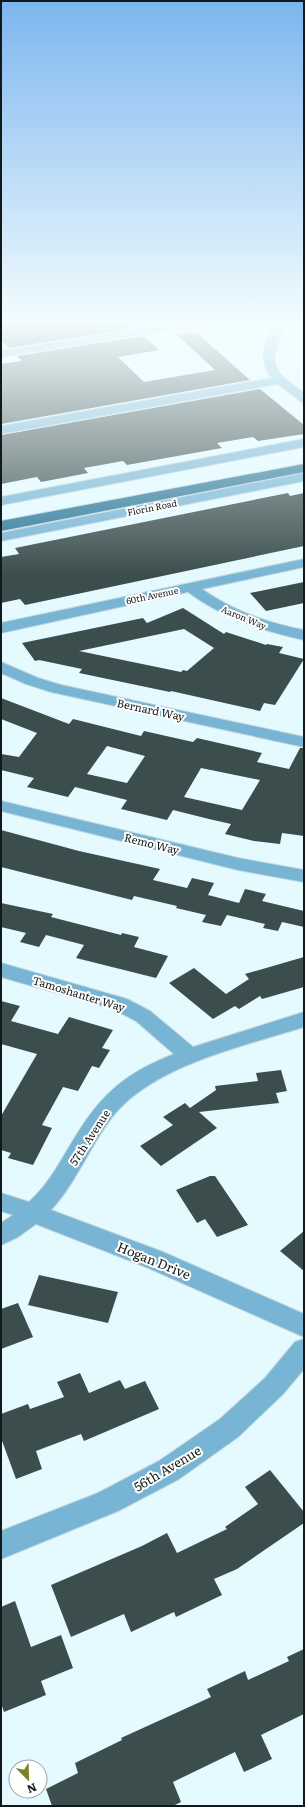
<svg xmlns="http://www.w3.org/2000/svg" width="305" height="1807" viewBox="0 0 305 1807" font-family="Literata,serif">
	<style>
		.building { fill: #3b4e4d; fill-rule: evenodd }
		.lines { fill: none; stroke-linecap: round; stroke-linejoin: round }
		.minor-casing { stroke: #c2d6db; stroke-width: 2 }
		.primary-casing { stroke: #c2d6db; stroke-width: 2 }
		.minor { fill: #78b5d4; fill-rule: evenodd }
		.primary { fill: #2e7798; fill-rule: evenodd }
		.labels { text-anchor: middle; dominant-baseline: central; stroke-width: 4; stroke-linejoin: round; paint-order: stroke }
		.far-street-label { font-size: 9px; fill: #12191b; stroke: #fff }
		.street-label { font-size: 11px; fill: #12191b; stroke: #fff }
		.near-street-label { font-size: 13px; fill: #12191b; stroke: #fff }
	</style>
	<rect width="100%" height="100%" fill="#e4faff"/>
	<g class="building">
		<polygon points="1,323 129,323 134,328 9,348 1,340"/>
		<polygon points="197,333 250,380 1,424 1,364 22,361 17,356 143,336 159,350 118,357 144,382 215,370 176,334"/>
		<polygon points="260,389 304,425 304,434 258,441 253,437 217,443 222,448 127,465 123,461 84,468 88,473 41,482 37,477 1,484 1,435"/>
		<polygon points="288,493 290,496 304,493 304,546 25,605 20,599 1,603 1,557 19,554 15,548"/>
		<polygon points="304,582 304,603 266,611 250,593"/>
		<path d="M183,608l41,26 2,-2 40,13 1,-1 16,3 -4,6 25,6 -29,46 -11,-2 -4,8 -89,-20 -1,1 -91,-19 3,-4 -43,-9 -4,1 -13,-18 121,-25 4,5zM184,629l30,19 -27,23 -4,-1 -2,2 -102,-21z"/>
		<path d="M1,698l68,26 4,-5 68,17 3,-5 49,11 4,-4 65,15 -5,9 32,7 11,-21h4v88l-22,-3 -2,11 -26,-3 -29,-7 6,-10 -22,-5 -36,-9 -6,10 -46,-11 6,-9 -52,-13 -7,10 -41,-10 7,-9 -33,-8v-16l18,3 18,-24 -36,-14zM107,746l38,10 -18,27 -40,-9zM201,768l59,12 -18,30 -58,-13z"/>
		<polygon points="1,830 79,851 160,869 153,880 187,888 192,878 214,883 208,895 239,903 245,889 266,894 262,901 304,911 304,927 282,922 278,931 263,928 265,924 227,915 221,926 202,922 206,915 176,908 177,906 134,896 132,900 1,867"/>
		<polygon points="1,903 53,914 51,917 121,935 122,933 139,937 134,947 168,956 156,978 76,958 84,945 46,935 39,947 20,942 26,933 1,927"/>
		<polygon points="304,957 304,987 262,999 260,996 239,1009 235,1006 213,1019 169,983 194,968 226,994 249,979 245,974"/>
		<polygon points="1,1001 20,1006 11,1021 58,1034 69,1017 113,1030 102,1048 110,1050 99,1068 92,1066 78,1091 63,1087 42,1125 52,1128 33,1165 8,1158 11,1153 1,1150 1,1116 37,1054 1,1044"/>
		<polygon points="281,1070 287,1091 276,1093 279,1103 199,1112 217,1128 161,1166 140,1146 173,1125 163,1117 185,1103 190,1108 216,1090 215,1086 258,1081 256,1073"/>
		<polygon points="210,1176 215,1176 248,1225 217,1237 205,1219 197,1223 176,1190"/>
		<polygon points="304,1231 304,1271 280,1251"/>
		<polygon points="39,1275 118,1292 108,1323 28,1305"/>
		<polygon points="18,1303 33,1337 1,1349 1,1309"/>
		<polygon points="80,1373 89,1393 120,1380 125,1389 145,1381 159,1409 84,1441 81,1434 36,1451 42,1469 16,1479 1,1438 1,1414 28,1404 30,1409 64,1397 57,1382"/>
		<polygon points="270,1470 304,1512 304,1523 237,1569 214,1579 222,1595 176,1617 174,1612 131,1632 124,1614 71,1637 51,1585 142,1546 167,1533 177,1553 227,1529 225,1527 258,1504 245,1487"/>
		<polygon points="15,1601 31,1647 61,1635 73,1668 41,1681 46,1695 4,1712 1,1703 1,1607"/>
		<polygon points="304,1649 304,1714 261,1735 272,1759 244,1772 235,1752 173,1782 181,1802 173,1806 52,1806 46,1789 78,1773 75,1763 122,1740 121,1738 211,1697 207,1689 245,1671 248,1680 289,1661 287,1657"/>
	</g>
	<g class="lines">
		<defs>
			<g id="minor">
				<polygon points="175,323 216,323 211,326 162,331 1,357 1,351"/>
				<path d="M254,323h31c-15,41 -17,44 19,70v10l-4,-2 -22,-17 -277,50v-8l271,-48c-15,-19 -8,-31 1,-51l-14,-1z"/>
				<polygon points="304,439 304,447 1,505 1,497"/>
				<polygon points="304,473 304,481 1,541 1,533"/>
				<path d="M304,559v8l-102,22c31,22 65,34 102,41v10c-42,-9 -81,-22 -116,-48l-187,41v-10z"/>
				<polygon points="1,662 38,678 61,685 304,737 304,747 51,692 26,684 1,673"/>
				<polygon points="1,801 238,858 304,870 304,882 238,870 1,811"/>
				<path d="M1,963l126,36 23,12 43,36 111,-35v15c-60,19 -150,38 -191,89 -23,29 -36,66 -62,94l112,42 141,62v23l-158,-70 -110,-43 -18,13 -17,8v-22l12,-8 -12,-4v-18l28,9c21,-19 33,-44 48,-68 26,-42 51,-62 97,-80l-38,-33 -23,-12 -112,-32z"/>
				<polygon points="304,1339 304,1369 283,1394 238,1437 179,1479 118,1511 1,1559 1,1531 98,1493 159,1461 220,1419 265,1378 295,1342"/>
			</g>
			<polygon id="primary" points="304,464 304,472 1,531 1,521"/>
		</defs>
		<use href="#minor" class="minor-casing"/>
		<use href="#primary" class="primary-casing"/>
		<use href="#minor" class="minor"/>
		<use href="#primary" class="primary"/>
	</g>
	<linearGradient id="sky" x2="0" y2="1"><stop stop-color="#7cb5ee"/><stop offset="0.56" stop-color="#f3fdff"/><stop offset="1" stop-color="#f3fdff" stop-opacity="0"/></linearGradient>
	<rect width="305" height="576" fill="url(#sky)"/>
	<g class="labels">
		<g class="far-street-label">
			<text transform="translate(152 507) rotate(-11)">Florin Road</text>
			<text transform="translate(152 595) rotate(-12)">60th Avenue</text>
			<text transform="translate(244 617) rotate(22)">Aaron Way</text>
		</g>
		<g class="street-label">
			<text transform="translate(151 709) rotate(12)">Bernard Way</text>
			<text transform="translate(152 843) rotate(14)">Remo Way</text>
			<text transform="translate(79 993) rotate(17)">Tamoshanter Way</text>
			<text transform="translate(89 1137) rotate(-57)">57th Avenue</text>
		</g>
		<g class="near-street-label">
			<text transform="translate(154 1260) rotate(22)">Hogan Drive</text>
			<text transform="translate(167 1468) rotate(-31)">56th Avenue</text>
		</g>
	</g>
	<rect width="305" height="1807" fill="none" stroke="#12191b" stroke-width="4"/>
	<g transform="translate(28 1779) rotate(157)"><circle r="19" fill="#ffffff" stroke="#a0a3a4"/>
	<path d="M0-3L7 15L0 10L-7 15Z" fill="#7a812b"/>
	<text y="-6" font-size="11" font-weight="bold" text-anchor="middle" fill="#12191b">N</text>
	</g>
</svg>
